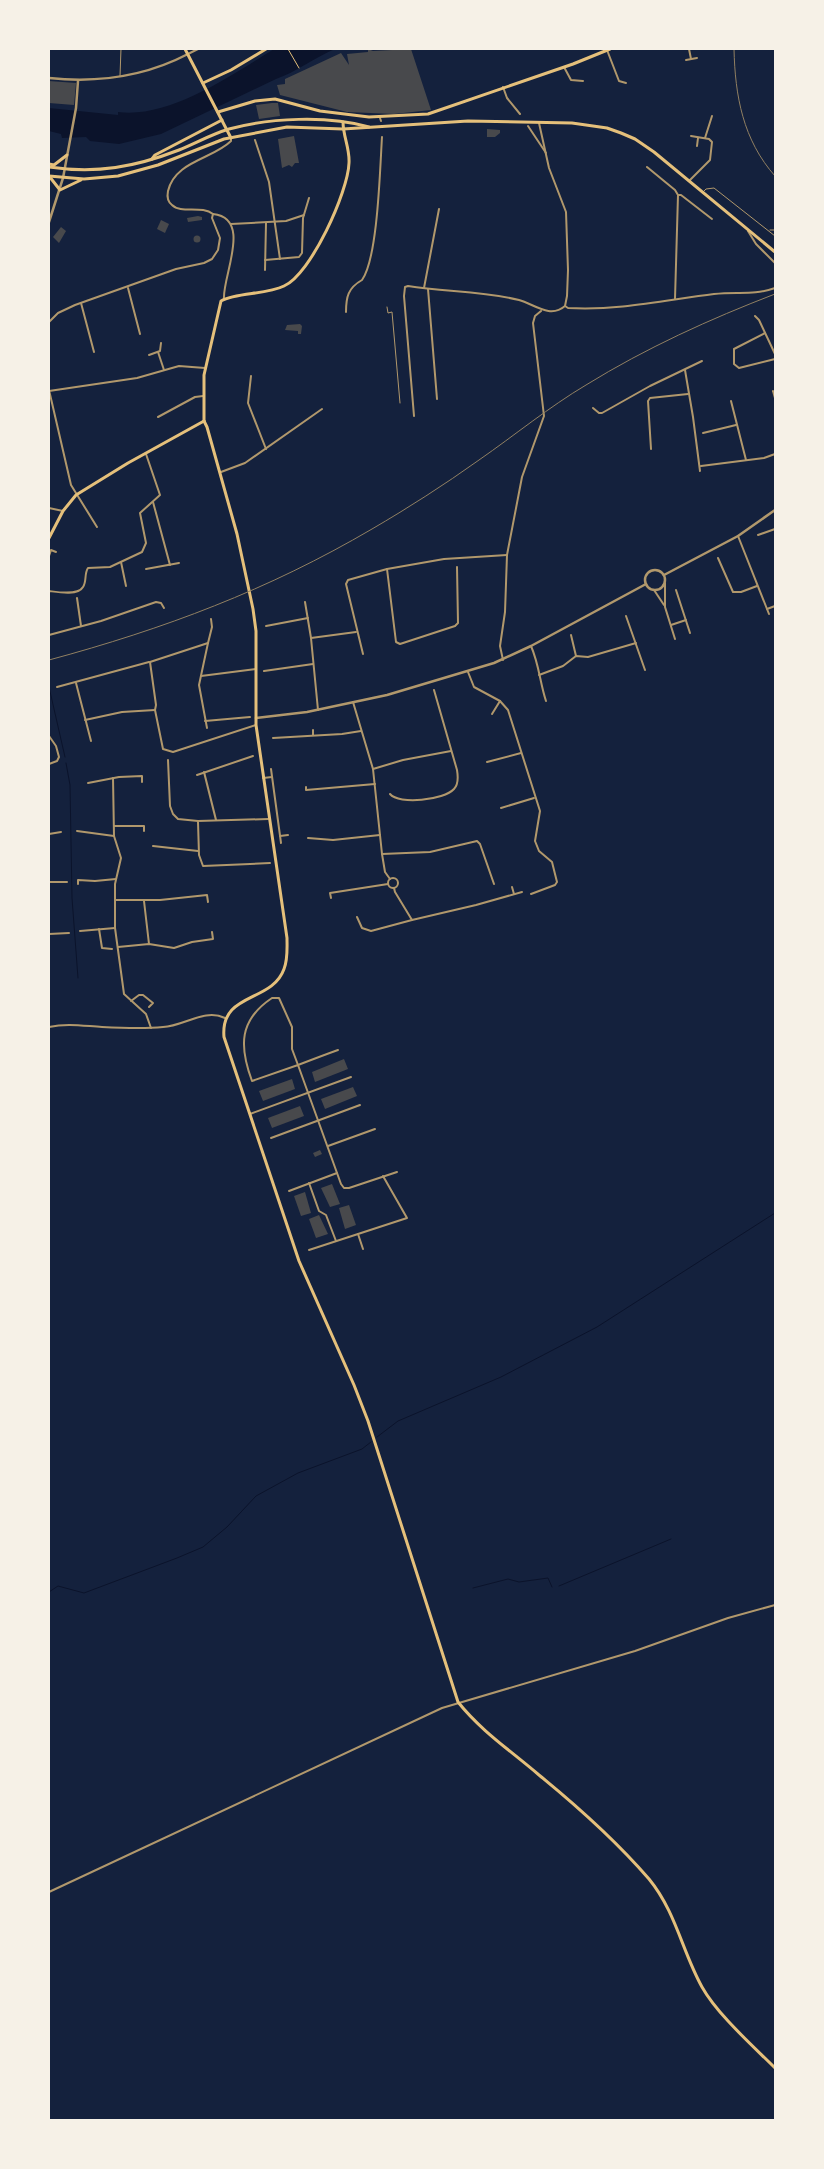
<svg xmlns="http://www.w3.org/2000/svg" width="824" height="2169" viewBox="0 0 824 2169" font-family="Mulish,sans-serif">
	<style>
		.water { fill: #0b132b }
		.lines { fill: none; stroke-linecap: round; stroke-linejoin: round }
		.stream { stroke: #0b132b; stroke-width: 1 }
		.building { fill: #48494c }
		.path { stroke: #e5c07b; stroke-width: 1 }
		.service { stroke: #b1986c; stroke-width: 1 }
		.pedestrian { stroke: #b1986c; stroke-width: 1 }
		.minor { stroke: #b1986c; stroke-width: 2 }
		.tertiary { stroke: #b1986c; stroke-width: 2.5 }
		.secondary { stroke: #e5c07b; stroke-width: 3 }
		.rail { stroke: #918062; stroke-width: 1 }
	</style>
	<rect width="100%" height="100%" fill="#14213d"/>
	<path class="water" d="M274,49h61c-21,9 -39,23 -59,30l-115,55 -42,10 -29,-3 -4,-4 -24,1 -1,-4 -12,-3v-23l69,7v-3c51,7 114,-37 156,-63z"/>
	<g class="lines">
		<g class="stream">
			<polyline points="49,687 65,757"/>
			<polyline points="66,763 70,785 72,898 78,978"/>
			<polyline points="377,1437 398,1421 501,1377 597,1327 775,1213"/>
			<polyline points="559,1586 671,1539"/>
			<polyline points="473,1588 508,1579 519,1582 548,1578 552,1587"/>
			<polyline points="49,1592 58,1586 84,1593 177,1558 203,1547 227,1527 256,1496 298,1473 362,1449 371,1442"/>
		</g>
	</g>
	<g class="building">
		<polygon points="368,49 373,51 411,49 431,110 394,114 347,112 280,95 277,85 285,84 285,79 341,53 349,65 347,54 368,52"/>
		<polygon points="49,81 76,83 74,105 49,103"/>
		<polygon points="272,103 278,103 280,116 259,119 256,105"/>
		<polygon points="487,129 500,130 500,133 495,137 487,137"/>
		<polygon points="294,136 299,163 295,163 292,167 289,165 282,168 278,139"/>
		<polygon points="198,216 202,217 202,220 188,222 187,218"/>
		<polygon points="161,220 169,224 165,233 157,229"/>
		<polygon points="61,227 66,231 59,243 53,237"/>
		<circle cx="197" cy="239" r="3.5"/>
		<polygon points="300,324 302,326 301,334 298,334 298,331 285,330 287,325"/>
		<polygon points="344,1059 348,1069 315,1082 312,1072"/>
		<polygon points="292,1079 295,1089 263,1101 259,1091"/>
		<polygon points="353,1087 357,1096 325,1109 321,1099"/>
		<polygon points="300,1106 304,1116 272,1128 268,1118"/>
		<polygon points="320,1150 322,1154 315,1157 313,1153"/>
		<polygon points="332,1184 340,1204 330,1207 321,1188"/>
		<polygon points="305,1192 311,1213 301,1216 294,1196"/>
		<polygon points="349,1205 356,1225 345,1229 339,1208"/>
		<polygon points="319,1215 328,1234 316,1238 309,1219"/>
	</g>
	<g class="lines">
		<polyline class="path" points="288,49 299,68"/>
		<g class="service">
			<polyline points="120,76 121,49"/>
			<polyline points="703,192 706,189 714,188 775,236"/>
			<polyline points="770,230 775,230"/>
		</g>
		<polyline class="pedestrian" points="387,307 388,313 392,312 400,403"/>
		<g class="minor">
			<polyline points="689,49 691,59"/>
			<polyline points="607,50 619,81 626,83"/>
			<polyline points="188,54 198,49"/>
			<polyline points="686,60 697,58"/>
			<polyline points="564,67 571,80 583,81"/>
			<polyline points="503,87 507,98 520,114"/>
			<polyline points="380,118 381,121"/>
			<polyline points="528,126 546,153"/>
			<polyline points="705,138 712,116"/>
			<polyline points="255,140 269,182 280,259"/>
			<polyline points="697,146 698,138"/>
			<polyline points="647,167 675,190 678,195 675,299"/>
			<polyline points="689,181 710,160 712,142 709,139 691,136"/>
			<polyline points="678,195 681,195 712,219"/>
			<path d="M213,214c-11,-9 -32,0 -41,-9 -4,-3 -5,-9 -4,-14 7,-30 45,-32 63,-50v-3"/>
			<polyline points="231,224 286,221 304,215"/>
			<polyline points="748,231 756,244 775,263"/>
			<polyline points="265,260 299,257 302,253 303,218 309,198"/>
			<polyline points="265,270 266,223"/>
			<polyline points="128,288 140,334"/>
			<polyline points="424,288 439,209"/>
			<polyline points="428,289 437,399"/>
			<polyline points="81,303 94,352"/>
			<path d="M565,306l3,2c50,3 98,-8 146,-14 24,-3 38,2 61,-6"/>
			<path d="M346,312c0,-15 2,-24 16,-32 16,-22 18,-113 20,-143"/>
			<polyline points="755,316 759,320 775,354"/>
			<path d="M49,322l9,-9 17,-8 101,-36 28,-6 8,-4 6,-9 2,-12 -8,-20 1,-4c40,4 9,63 11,85"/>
			<polyline points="765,333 734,349 734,364 739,368 775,359"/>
			<polyline points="158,352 164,370"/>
			<polyline points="149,355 160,351 161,343"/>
			<polyline points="685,370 693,417 700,471"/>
			<polyline points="251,376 248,403 266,449"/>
			<polyline points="49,390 71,485 97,527"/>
			<polyline points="49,391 137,378 179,366 205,368"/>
			<polyline points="773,391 775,398"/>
			<polyline points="731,401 746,460"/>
			<polyline points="593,408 599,413 602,413 650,386 702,361"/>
			<path d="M414,416l-10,-120 1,-9 3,-1c37,6 75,5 111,14 15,4 31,19 46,6l2,-10 1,-26 -2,-58 -17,-44 -10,-45"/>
			<polyline points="158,417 195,397 203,396"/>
			<polyline points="703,433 736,425"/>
			<polyline points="651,449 648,401 650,398 688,394"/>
			<polyline points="701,466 764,458 775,454"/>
			<polyline points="221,472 245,463 322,409"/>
			<polyline points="153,502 170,565"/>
			<polyline points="49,508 63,511"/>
			<polyline points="758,535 775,529"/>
			<polyline points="738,536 769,614"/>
			<polyline points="49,556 51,550 56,552"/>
			<polyline points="718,558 733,592 741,592 757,586"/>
			<polyline points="121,562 126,586"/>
			<polyline points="146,569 179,563"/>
			<polyline points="387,569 396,642 400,644 455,626 458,623 457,567"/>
			<polyline points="665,583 665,607 675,639"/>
			<polyline points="654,590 664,605"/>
			<polyline points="676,590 690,633"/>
			<path d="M49,591c8,1 29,5 34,-4 4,-6 1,-13 5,-19l22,-1 32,-15 4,-9 -6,-30 20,-18 -14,-41"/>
			<polyline points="77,598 81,626"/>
			<polyline points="305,602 311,638 318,710"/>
			<polyline points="767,609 775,606"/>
			<polyline points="626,616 645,670"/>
			<polyline points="211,619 212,627 208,643 150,662 156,705 155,710 163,749 173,752 256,725"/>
			<polyline points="671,625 686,620"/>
			<polyline points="266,626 308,618"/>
			<polyline points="49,635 101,621 156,602 161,603 164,608"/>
			<polyline points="571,635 576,656"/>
			<polyline points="311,638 356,632"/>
			<path d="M531,646c8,18 9,37 15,55"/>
			<polyline points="363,654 346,584 348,580 387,569 444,559 507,555"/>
			<polyline points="503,660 500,646 505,612 507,555 522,477 544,416 533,323 535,316 541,311"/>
			<polyline points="264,671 313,664"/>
			<polyline points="468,672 474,687 500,701 508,710 540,811 535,841 539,851 552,862 557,882 555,885 531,894"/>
			<polyline points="539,675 563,666 576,656 588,657 636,643"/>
			<polyline points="201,676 256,669"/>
			<polyline points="76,683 91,741"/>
			<polyline points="57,687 149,662"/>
			<polyline points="353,702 373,769 382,854 385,872 390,879"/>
			<polyline points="492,714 500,701"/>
			<polyline points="85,720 122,712 155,710"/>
			<polyline points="205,721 250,717"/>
			<polyline points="207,728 199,685 208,643"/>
			<polyline points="313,730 313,735"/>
			<polyline points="49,736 56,746 59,757 57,761 49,764"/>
			<polyline points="273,738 342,734 361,731"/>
			<polyline points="168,760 170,806 173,814 178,819 198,821 268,819"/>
			<polyline points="487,762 521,753"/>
			<polyline points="271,769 281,843"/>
			<polyline points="373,769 403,760 451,751"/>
			<polyline points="204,772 216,820"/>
			<polyline points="197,775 253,756"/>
			<polyline points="113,778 114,836 121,858 115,884 115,928 124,994 146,1014 151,1028"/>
			<polyline points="263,778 272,777"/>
			<polyline points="88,783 119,777 142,776 142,782"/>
			<polyline points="306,787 306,790 375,784"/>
			<path d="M390,794c9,11 54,6 64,-5 5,-5 4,-13 3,-19l-23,-80"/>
			<polyline points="501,808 534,798"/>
			<polyline points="198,822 199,855 203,866 270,863"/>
			<polyline points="114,826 144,826 144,831"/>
			<polyline points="77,831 114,836"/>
			<polyline points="49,834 61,832"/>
			<polyline points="280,836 288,835"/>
			<polyline points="308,838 333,840 380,835"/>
			<polyline points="153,846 198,851"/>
			<polyline points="382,854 430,852 477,841 480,844 494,884"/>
			<circle cx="393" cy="883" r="5"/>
			<polyline points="49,882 67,882"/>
			<polyline points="78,884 78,880 95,881 116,879"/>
			<polyline points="512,887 514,894"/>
			<polyline points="394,888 395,892 412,920 476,905 522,892"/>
			<polyline points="331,898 330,893 388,884"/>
			<polyline points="115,900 160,900 207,895 208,902"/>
			<polyline points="144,901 149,944"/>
			<polyline points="357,917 362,928 371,931 412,920"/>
			<polyline points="99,929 102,948 112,949"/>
			<polyline points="80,931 115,928"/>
			<polyline points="49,934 69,933"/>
			<polyline points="118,947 149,944 174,948 192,942 213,939 212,932"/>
			<polyline points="131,1001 139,995 143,995 153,1003 149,1007"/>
			<path d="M49,1027c18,-4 35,-1 53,0 20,1 41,2 61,0 21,-1 42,-19 62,-9"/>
			<path d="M338,1050c-14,5 -27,10 -40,15l-46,16c-13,-35 -13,-61 20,-83h7l13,29v22l6,16 43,119 3,4h5l48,-16"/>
			<polyline points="250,1114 351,1077"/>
			<polyline points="271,1138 360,1105"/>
			<polyline points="328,1146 375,1129"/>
			<polyline points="309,1183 319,1211 326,1215 336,1241"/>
			<polyline points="289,1191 337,1173"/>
			<polyline points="358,1234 363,1249"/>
			<polyline points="309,1250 407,1218 383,1176"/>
			<polyline points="49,1892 442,1708 635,1651 728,1618 775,1605"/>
		</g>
		<g class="tertiary">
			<path d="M49,78c48,5 95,-1 139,-24"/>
			<polyline points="49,222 63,178 76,108 78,81"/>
			<circle cx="655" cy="580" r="10"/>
			<polyline points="664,575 738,536 775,510"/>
			<polyline points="256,718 307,712 387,695 494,663 531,646 646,584"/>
		</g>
		<g class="secondary">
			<polyline points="185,49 231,138"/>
			<polyline points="203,83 231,70 266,49"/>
			<polyline points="218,112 255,101 275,99 320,111 369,117 428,114 573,64 610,49"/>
			<polyline points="152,159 155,155 222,120"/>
			<polyline points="49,164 54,165 67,155"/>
			<path d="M49,167c48,7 86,0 130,-17 17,-7 33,-16 50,-21 41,-11 98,-14 140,-2"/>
			<polyline points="49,176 84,179 118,176 158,165 224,139 287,127 343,129 468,121 572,123 607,128 621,133 635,139 654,152 775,252"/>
			<polyline points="49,176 60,190 81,180"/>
			<path d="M204,421l3,6 30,107 16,75 3,22v94l31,213c0,10 1,21 -3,31 -12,34 -64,23 -60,68l75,224 55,124 14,36 90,281c23,29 53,49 81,73 38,31 78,67 110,104 27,33 33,72 53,108 15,27 51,59 73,81"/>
			<path d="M204,421v-46l17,-74c15,-9 45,-6 63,-15 27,-12 64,-94 65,-123 1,-14 -6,-27 -6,-41"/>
			<polyline points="49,538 63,511 76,495 128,463 204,421"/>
		</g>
		<g class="rail">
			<path d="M734,49c1,47 9,91 41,127"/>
			<path d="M49,660c115,-31 219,-70 323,-131 36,-21 72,-44 107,-69 36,-25 70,-53 107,-75 60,-37 124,-66 189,-91"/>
		</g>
	</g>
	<rect width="824" height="2169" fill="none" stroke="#f6f1e7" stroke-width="100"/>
</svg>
